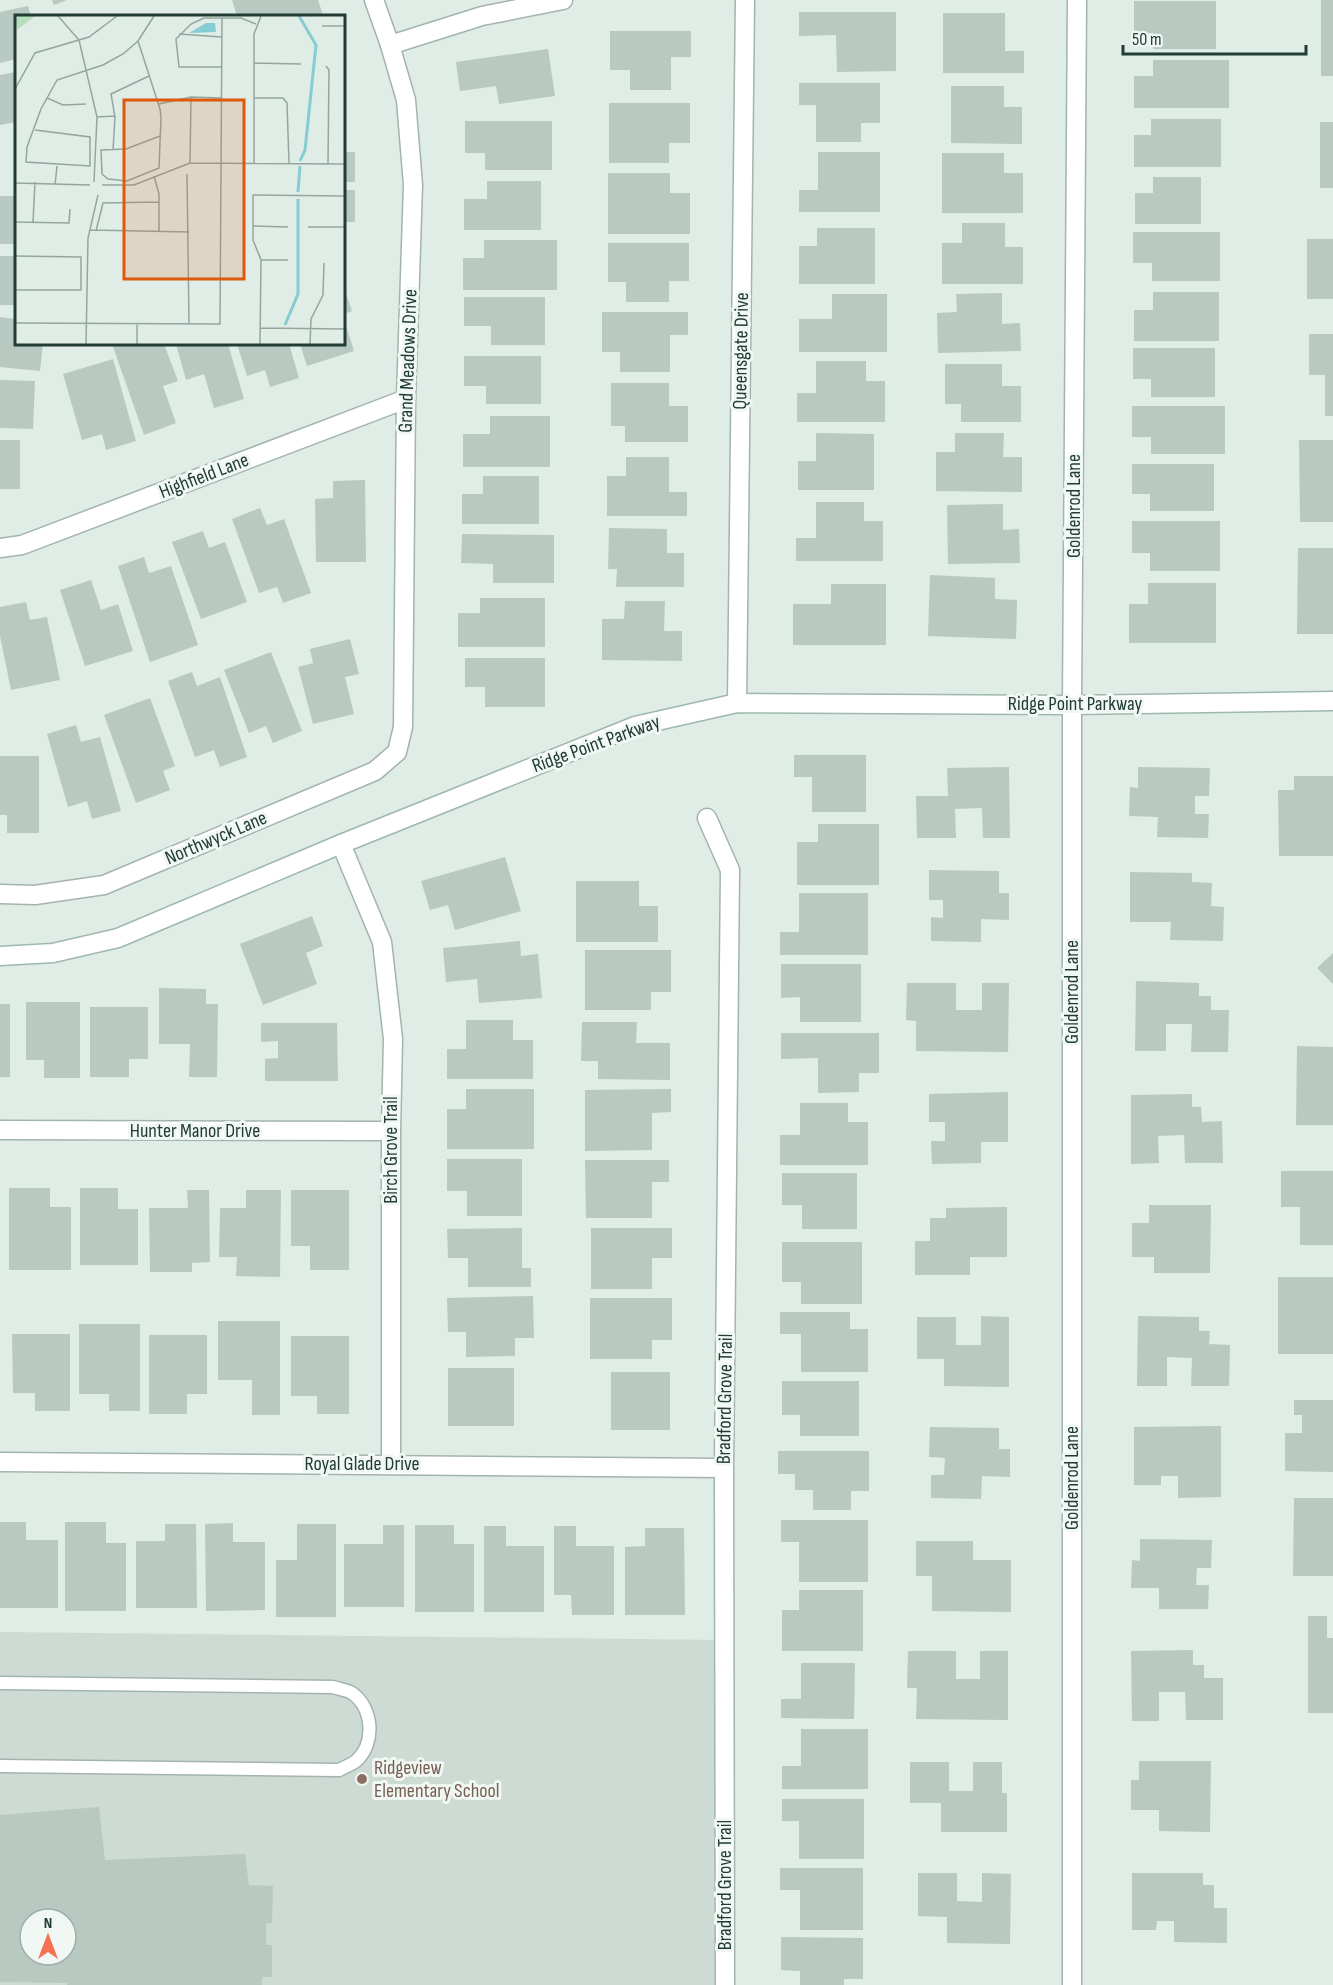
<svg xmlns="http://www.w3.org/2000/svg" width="1333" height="1985" viewBox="0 0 1333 1985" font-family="'Sofia Sans Condensed',sans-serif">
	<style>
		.built { fill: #cedbd5; fill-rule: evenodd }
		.building { fill: #b8c9c1; fill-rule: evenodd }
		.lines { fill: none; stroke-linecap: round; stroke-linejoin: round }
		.lane-casing { stroke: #a3b4ad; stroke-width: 15 }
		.street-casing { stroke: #a3b4ad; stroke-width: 21 }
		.secondary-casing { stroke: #9eb8ad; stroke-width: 21 }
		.lane { stroke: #fff; stroke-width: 12 }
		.street { stroke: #fff; stroke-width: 18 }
		.secondary { stroke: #fff; stroke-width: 18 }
		.education-dot { fill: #8d6e63; stroke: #f1f8f4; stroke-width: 2 }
		.labels { text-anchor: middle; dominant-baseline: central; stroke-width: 6; stroke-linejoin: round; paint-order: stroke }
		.street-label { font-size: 20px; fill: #203c33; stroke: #f1f8f4 }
		.education-label { font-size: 20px; fill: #785e54; stroke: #f1f8f4; text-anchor: start }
		.inset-river { fill: none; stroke: #86ccd3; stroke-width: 3 }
		.inset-road { fill: none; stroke: #93a69e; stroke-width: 1.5 }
		.view { fill: #de580e; fill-opacity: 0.15; stroke: #de580e; stroke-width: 3 }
		.inset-edge { fill: none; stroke: #203c33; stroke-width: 3 }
	</style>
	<rect width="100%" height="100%" fill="#e0ece6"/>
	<path class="built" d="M0,1632l724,8 1,345h-725zM30,1919h36v36h-36z"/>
	<g class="building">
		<polygon points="52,0 67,0 54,5"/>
		<polygon points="232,0 318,0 323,15 318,16 237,16"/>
		<rect x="1321" y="0" width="12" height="76"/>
		<polygon points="1134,1 1216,1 1216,49 1153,49 1153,33 1134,33"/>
		<polygon points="28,6 31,16 16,16 16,59 0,63 0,12"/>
		<polygon points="799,12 896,12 896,71 837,72 836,35 799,36"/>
		<polygon points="943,13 1005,13 1005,51 1024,51 1024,73 943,73"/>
		<polygon points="610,31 691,31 691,57 671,57 671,90 630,90 630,70 610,70"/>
		<polygon points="548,49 555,96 499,104 496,86 460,91 456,62"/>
		<polygon points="1153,60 1229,60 1229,108 1134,108 1134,76 1153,76"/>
		<polygon points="16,72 16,122 0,125 0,75"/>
		<polygon points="799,83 880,83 880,123 861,123 861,142 816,142 816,105 799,105"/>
		<polygon points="951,86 1004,86 1004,107 1022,107 1022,144 951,143"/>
		<polygon points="609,103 690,103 690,143 669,143 669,163 609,163"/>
		<polygon points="1151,119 1221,119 1221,167 1134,167 1134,135 1151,135"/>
		<polygon points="465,121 552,121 552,170 485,170 485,153 465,153"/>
		<rect x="1320" y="122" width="13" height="66"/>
		<rect x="344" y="152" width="11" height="30"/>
		<polygon points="818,152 880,152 880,212 799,212 799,190 818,190"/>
		<polygon points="942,153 1004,153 1004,173 1023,173 1023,213 942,213"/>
		<polygon points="608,173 670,173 670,193 690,193 690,234 608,234"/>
		<polygon points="1153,177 1201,177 1201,224 1135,224 1135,193 1153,193"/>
		<polygon points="487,181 541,181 541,230 464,230 464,199 487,199"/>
		<rect x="344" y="190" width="11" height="32"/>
		<rect x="0" y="196" width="16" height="48"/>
		<polygon points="962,223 1005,223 1005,247 1023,247 1023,284 942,284 942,243 962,243"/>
		<polygon points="817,228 875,228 875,284 799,284 799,246 817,246"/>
		<polygon points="1133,232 1220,232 1220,281 1152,281 1152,263 1133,263"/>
		<rect x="1307" y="239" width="26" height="60"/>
		<polygon points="484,240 557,240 557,290 463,290 463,258 484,258"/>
		<polygon points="608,243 689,243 689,281 669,281 669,302 626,302 626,282 608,282"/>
		<rect x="0" y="256" width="16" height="49"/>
		<polygon points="344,287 352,311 344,314"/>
		<polygon points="1153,292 1219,292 1219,341 1134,341 1134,310 1153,310"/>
		<polygon points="1002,293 1002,324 1020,323 1021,351 938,353 937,313 957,312 956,294"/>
		<polygon points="832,294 887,294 887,352 799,352 799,319 832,319"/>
		<polygon points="464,297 545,297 545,345 491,345 491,326 464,326"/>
		<polygon points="602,312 688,312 688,335 670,335 670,372 620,372 620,352 602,352"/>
		<polygon points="0,317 16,319 16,344 43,344 40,371 0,367"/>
		<polygon points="344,319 354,351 307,366 300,344 344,344"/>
		<polygon points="1309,334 1333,334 1333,416 1325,416 1325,375 1309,375"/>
		<polygon points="112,344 164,344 178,381 163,386 176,423 144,435"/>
		<polygon points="176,344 228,344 244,399 214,408 204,374 186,380"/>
		<polygon points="237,344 289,344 299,378 270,387 265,370 247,376"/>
		<polygon points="1133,348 1215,348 1215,397 1151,397 1151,379 1133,379"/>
		<polygon points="464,356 541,356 541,404 486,404 486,386 464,386"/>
		<polygon points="113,359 136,441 106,450 102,434 82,440 63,374"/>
		<polygon points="816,361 866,361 866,381 885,381 885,422 797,422 797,393 816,393"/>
		<polygon points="945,364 1002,364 1002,386 1021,386 1021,422 961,422 961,404 945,404"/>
		<polygon points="0,380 35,381 33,429 0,428"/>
		<polygon points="611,383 669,383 669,406 688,406 688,442 625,442 625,426 611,426"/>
		<polygon points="1132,406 1225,406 1225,454 1151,454 1151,437 1132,437"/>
		<polygon points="490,416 550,416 550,467 463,467 463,434 490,434"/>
		<polygon points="816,433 874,434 874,490 798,490 798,461 816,461"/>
		<polygon points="955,433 1004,433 1003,457 1022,457 1022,492 936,491 936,452 955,452"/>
		<rect x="0" y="440" width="20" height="49"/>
		<polygon points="1299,440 1333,440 1333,522 1300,522"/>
		<polygon points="626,457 669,457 669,492 687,492 687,516 607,516 607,476 626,476"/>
		<polygon points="1132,464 1214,464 1214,511 1150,511 1150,494 1132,494"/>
		<polygon points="483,476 539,476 539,524 462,524 462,494 483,494"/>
		<polygon points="365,480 366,562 316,562 315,499 333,498 333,481"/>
		<polygon points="816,502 864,502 864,521 883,521 883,561 796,561 796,538 816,538"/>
		<polygon points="1003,504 1003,530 1019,529 1020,563 948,564 947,505"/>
		<polygon points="260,508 267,525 284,519 311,593 283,603 277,587 259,593 232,519"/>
		<polygon points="1132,521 1220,521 1220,571 1150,571 1150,553 1132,553"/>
		<polygon points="609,528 667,529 667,553 684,553 684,587 616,587 617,569 608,569"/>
		<polygon points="203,531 209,548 225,542 247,602 201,619 172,542"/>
		<polygon points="462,534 554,535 554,583 493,583 493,564 461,563"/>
		<polygon points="1298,548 1333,548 1333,634 1297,634"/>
		<polygon points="144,557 149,573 171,566 198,645 150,662 118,566"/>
		<polygon points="930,575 995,578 995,599 1017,600 1016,639 928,636"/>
		<polygon points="91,580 101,610 118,604 133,651 85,666 60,590"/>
		<polygon points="1148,583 1216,583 1216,643 1129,643 1129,604 1148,604"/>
		<polygon points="831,584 886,584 886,645 793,645 793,604 831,604"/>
		<polygon points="480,598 545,598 545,647 458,647 458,613 480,613"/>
		<polygon points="625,601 665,601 664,631 682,631 682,661 602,660 602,619 624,619"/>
		<polygon points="26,602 30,620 47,617 60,680 11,690 0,636 0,607"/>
		<polygon points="350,639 359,674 345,677 354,714 313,724 298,667 313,663 310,649"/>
		<polygon points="271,652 302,731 273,743 266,726 249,733 224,670"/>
		<polygon points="465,658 545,658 545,707 485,707 485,687 465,687"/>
		<polygon points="192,672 197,686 220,677 247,757 220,767 214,750 195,757 168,681"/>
		<polygon points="150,698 175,766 163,771 170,790 136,803 104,715"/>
		<polygon points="76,725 81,742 100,737 121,811 92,819 87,801 68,807 47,734"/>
		<polygon points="794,755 866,755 866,812 812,812 812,777 794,777"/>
		<polygon points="0,756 39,756 39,833 7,833 7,815 0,815"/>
		<polygon points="1009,767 1010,838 983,838 982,808 955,809 956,838 917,838 916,796 948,796 947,768"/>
		<polygon points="1138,767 1210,768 1209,796 1195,796 1195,814 1209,814 1208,838 1157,837 1158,817 1129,816 1130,787 1138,788"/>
		<polygon points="1294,776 1333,776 1333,856 1279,856 1278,790 1294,790"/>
		<polygon points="818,824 879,824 879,885 797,885 797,842 818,842"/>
		<polygon points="505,857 521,911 455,930 448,905 430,910 421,881"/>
		<polygon points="929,870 999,871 999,893 1009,893 1009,920 981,919 981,942 931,941 931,917 943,918 943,900 929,900"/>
		<polygon points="1130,872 1192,873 1192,882 1212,883 1211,906 1224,907 1223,941 1170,940 1171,922 1130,922"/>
		<polygon points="576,881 639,881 639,906 658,906 658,942 576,942"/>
		<polygon points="799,893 868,893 868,955 780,955 780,932 799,932"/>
		<polygon points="312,916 323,946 306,953 317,984 263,1005 240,944"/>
		<polygon points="520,941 521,956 538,954 542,998 479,1003 477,979 446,982 443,948"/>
		<polygon points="585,950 671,950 671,992 651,992 651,1010 585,1010"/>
		<polygon points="1333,953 1333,984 1317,968"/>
		<polygon points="781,964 861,964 861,1022 800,1022 800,997 781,998"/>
		<polygon points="1136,981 1199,983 1199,996 1211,996 1211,1010 1229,1010 1228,1052 1191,1052 1192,1024 1166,1024 1166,1051 1135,1051"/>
		<polygon points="907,983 956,983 956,1010 982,1010 982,983 1009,983 1008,1052 916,1051 916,1021 906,1020"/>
		<polygon points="159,988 206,989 206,1004 218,1004 217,1077 189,1077 190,1044 159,1044"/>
		<polygon points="26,1002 80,1002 80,1078 44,1078 44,1060 26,1060"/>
		<rect x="0" y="1004" width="10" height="73"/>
		<polygon points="90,1007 148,1007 148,1059 129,1059 129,1077 90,1077"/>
		<polygon points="466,1020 513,1020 513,1040 533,1040 533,1079 447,1079 447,1049 466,1049"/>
		<polygon points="582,1022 637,1022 636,1043 670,1043 670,1080 598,1079 598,1061 581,1061"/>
		<polygon points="261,1023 337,1023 338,1081 265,1081 265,1059 278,1058 278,1041 261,1042"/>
		<polygon points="781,1033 879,1033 879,1073 859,1073 859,1092 818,1093 818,1058 781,1059"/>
		<polygon points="1297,1046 1333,1047 1333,1125 1296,1125"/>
		<polygon points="466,1089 534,1089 534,1149 447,1149 447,1109 466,1109"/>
		<polygon points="671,1089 671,1112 652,1113 652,1150 585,1151 585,1090"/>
		<polygon points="1008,1092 1008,1142 981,1142 981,1163 932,1164 931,1141 945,1141 945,1122 929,1122 929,1094"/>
		<polygon points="1192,1094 1192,1107 1201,1107 1202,1122 1222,1121 1223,1163 1185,1163 1184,1135 1158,1136 1159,1163 1131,1164 1131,1095"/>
		<polygon points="800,1103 848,1103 848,1122 868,1122 868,1165 780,1165 780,1135 800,1135"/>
		<polygon points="447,1159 522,1159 522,1216 467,1216 467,1191 447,1191"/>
		<polygon points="585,1160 669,1160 669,1182 652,1182 652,1218 586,1218"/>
		<polygon points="1281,1171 1333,1171 1333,1245 1300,1245 1300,1207 1281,1207"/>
		<polygon points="782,1173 857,1173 857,1229 802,1229 802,1205 782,1205"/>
		<polygon points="9,1188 50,1188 50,1207 71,1207 71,1270 9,1270"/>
		<polygon points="80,1188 118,1188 118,1209 138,1209 138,1265 80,1265"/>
		<polygon points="187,1190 209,1190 210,1262 192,1263 192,1272 150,1272 149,1208 188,1208"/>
		<polygon points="246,1190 281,1190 280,1277 236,1276 237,1257 219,1257 220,1208 246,1208"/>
		<polygon points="291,1190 349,1190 349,1270 310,1270 310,1246 291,1246"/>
		<polygon points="1149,1205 1211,1205 1210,1273 1154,1273 1154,1257 1132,1257 1132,1223 1149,1223"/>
		<polygon points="1007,1207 1007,1257 970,1257 970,1275 915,1275 915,1241 930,1241 930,1218 946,1218 946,1208"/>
		<polygon points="522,1228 522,1268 531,1268 531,1287 468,1287 468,1258 448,1258 447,1229"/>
		<polygon points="591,1228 672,1228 672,1258 652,1258 652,1289 591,1289"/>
		<polygon points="782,1242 862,1242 862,1304 801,1304 801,1282 782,1282"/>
		<rect x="1278" y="1277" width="55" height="77"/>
		<polygon points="533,1296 534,1338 515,1338 515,1356 466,1357 466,1332 448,1332 447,1298"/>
		<polygon points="590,1298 672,1298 672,1340 652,1340 652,1359 590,1359"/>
		<polygon points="780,1312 850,1312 850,1329 868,1329 868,1372 801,1372 801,1334 780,1334"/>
		<polygon points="981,1316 1009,1317 1009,1387 944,1386 944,1359 917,1359 917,1317 956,1317 956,1345 981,1345"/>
		<polygon points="1138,1316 1199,1317 1199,1331 1210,1331 1209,1344 1230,1345 1229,1386 1191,1386 1192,1358 1167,1357 1167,1386 1137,1386"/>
		<polygon points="218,1321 280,1321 280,1415 252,1415 252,1380 218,1380"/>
		<polygon points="79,1324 140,1324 140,1411 109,1411 109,1394 79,1394"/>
		<polygon points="12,1334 70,1334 70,1411 35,1411 35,1393 13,1393"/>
		<polygon points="149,1335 207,1335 207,1394 187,1394 187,1414 149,1414"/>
		<polygon points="291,1336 349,1336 349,1414 317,1414 317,1396 291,1396"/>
		<rect x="448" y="1368" width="66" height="58"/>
		<rect x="611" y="1372" width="59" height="58"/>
		<polygon points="782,1381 859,1381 859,1436 800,1436 800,1415 782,1415"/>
		<polygon points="1294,1400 1333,1400 1333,1472 1285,1471 1285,1433 1302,1433 1302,1415 1294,1415"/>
		<polygon points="1221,1426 1221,1497 1178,1498 1178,1476 1161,1476 1161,1485 1134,1485 1134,1427"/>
		<polygon points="930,1427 999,1428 999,1449 1010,1449 1010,1477 982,1476 981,1499 931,1498 931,1475 944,1475 945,1458 929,1457"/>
		<polygon points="778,1451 869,1451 869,1491 851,1491 851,1510 813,1510 813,1490 795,1490 795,1474 778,1474"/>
		<polygon points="1294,1498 1333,1498 1333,1576 1293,1576"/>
		<polygon points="781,1520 868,1520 868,1582 799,1582 799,1542 781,1542"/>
		<polygon points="0,1522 26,1522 26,1540 58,1540 58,1608 0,1608"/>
		<polygon points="65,1522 106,1522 106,1543 126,1543 126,1611 65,1611"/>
		<polygon points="233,1523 233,1542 265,1542 265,1610 206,1611 205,1524"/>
		<polygon points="165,1524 196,1524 197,1608 136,1608 136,1541 165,1541"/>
		<polygon points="297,1524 336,1524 336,1617 276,1617 276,1560 297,1560"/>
		<polygon points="383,1525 404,1525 404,1607 344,1607 344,1544 383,1544"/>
		<polygon points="415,1525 454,1525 454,1544 474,1544 474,1612 415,1612"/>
		<polygon points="484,1526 506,1526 506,1546 544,1546 544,1612 484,1612"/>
		<polygon points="554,1526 576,1526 576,1546 614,1546 614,1615 572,1615 571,1595 554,1595"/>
		<polygon points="645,1528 684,1528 685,1615 625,1615 625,1547 645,1546"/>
		<polygon points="1140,1539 1212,1540 1211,1568 1197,1568 1196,1585 1209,1585 1208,1609 1159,1609 1159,1588 1131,1588 1132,1560 1140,1561"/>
		<polygon points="916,1541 973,1541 973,1560 1011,1560 1011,1612 932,1611 932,1576 916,1576"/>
		<polygon points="799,1590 863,1590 863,1651 782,1651 782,1610 799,1610"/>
		<polygon points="1308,1616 1327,1616 1327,1638 1333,1638 1333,1713 1308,1713"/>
		<polygon points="1193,1650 1193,1665 1204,1665 1204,1678 1223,1678 1223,1720 1186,1720 1185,1692 1159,1692 1159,1721 1132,1721 1131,1651"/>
		<polygon points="908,1651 956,1651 956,1679 980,1679 980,1651 1008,1651 1008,1720 916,1719 917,1688 907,1688"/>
		<polygon points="801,1663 855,1663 854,1719 781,1718 781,1699 801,1699"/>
		<polygon points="801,1729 868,1729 868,1789 782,1789 782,1766 801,1766"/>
		<polygon points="1139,1761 1211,1761 1210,1832 1159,1831 1159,1810 1131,1810 1131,1780 1139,1780"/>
		<polygon points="910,1762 949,1762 949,1791 973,1791 973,1762 1002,1762 1002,1793 1007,1793 1007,1832 941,1832 941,1803 910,1803"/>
		<polygon points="782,1799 864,1799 864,1859 799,1859 799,1821 782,1821"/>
		<path d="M99,1807l6,53 140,-6 4,31 24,1 -1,37h-6v22h6v32h-10v8h-195v-2l-67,-1v-167zM30,1919h36v36h-36z"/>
		<polygon points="780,1868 863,1868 863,1930 800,1930 800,1890 780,1890"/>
		<polygon points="918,1873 957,1873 957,1901 982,1902 982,1873 1011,1874 1010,1944 947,1943 947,1917 918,1916"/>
		<polygon points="1132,1873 1203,1873 1203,1885 1214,1885 1214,1908 1227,1908 1227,1943 1174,1942 1174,1921 1157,1921 1156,1930 1132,1930"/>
		<polygon points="781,1937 863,1938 863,1979 844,1979 844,1985 800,1985 800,1971 781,1970"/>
	</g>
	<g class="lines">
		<defs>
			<path id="lane" d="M0,1683l333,4c6,2 14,3 19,6 21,15 24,50 4,68 -5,4 -12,6 -17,9l-339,-4"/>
			<g id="street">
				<polyline points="390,45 482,16 563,0"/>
				<polyline points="0,548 22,545 406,399"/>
				<polyline points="737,703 745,0"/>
				<polyline points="707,818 730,870 724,1468 725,1985"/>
				<polyline points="341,844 382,942 393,1039 391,1131 391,1464"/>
				<polyline points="0,894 35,895 104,885 375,771 397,752 403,727 406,399 413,185 406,100 390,45 374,0"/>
				<polyline points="0,1130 391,1131"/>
				<polyline points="0,1462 724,1468"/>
				<polyline points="1072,1985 1072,705 1077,0"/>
			</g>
			<polyline id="secondary" points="0,956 53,953 118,938 341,844 635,726 737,703 1072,705 1333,701"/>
		</defs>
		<use href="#lane" class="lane-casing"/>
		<use href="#street" class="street-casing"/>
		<use href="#secondary" class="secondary-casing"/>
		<use href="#lane" class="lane"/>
		<use href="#street" class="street"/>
		<use href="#secondary" class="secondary"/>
	</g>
	<circle class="education-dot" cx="362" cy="1779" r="6"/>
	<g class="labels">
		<g class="street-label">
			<text transform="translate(741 351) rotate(-89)">Queensgate Drive</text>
			<text transform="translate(408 361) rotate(-88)">Grand Meadows Drive</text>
			<text transform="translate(204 476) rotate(-21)">Highfield Lane</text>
			<text transform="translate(1074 506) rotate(-90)">Goldenrod Lane</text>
			<text x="1075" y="704">Ridge Point Parkway</text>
			<text transform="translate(596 744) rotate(-20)">Ridge Point Parkway</text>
			<text transform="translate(216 838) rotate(-23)">Northwyck Lane</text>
			<text transform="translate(1072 992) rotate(-90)">Goldenrod Lane</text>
			<text x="195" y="1131">Hunter Manor Drive</text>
			<text transform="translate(391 1150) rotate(-90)">Birch Grove Trail</text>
			<text transform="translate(725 1399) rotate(-89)">Bradford Grove Trail</text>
			<text x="362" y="1464">Royal Glade Drive</text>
			<text transform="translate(1072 1478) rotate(-90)">Goldenrod Lane</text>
			<text transform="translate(725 1885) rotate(-90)">Bradford Grove Trail</text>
		</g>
		<g class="education-label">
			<text x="374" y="1768">Ridgeview<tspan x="374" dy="23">Elementary School</tspan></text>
		</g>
	</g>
	<g transform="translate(15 15)">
		<rect width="330" height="330" fill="#e0ece6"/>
		<path d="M0,1h20l-18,14z" fill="#b8dec0"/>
		<path d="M191,8h9l1,9 -27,1z" fill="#86ccd3"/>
		<path class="inset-river" d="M284,1l17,29 -11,105 -5,11M283,177l2,-26M270,310l13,-31v-95"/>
		<path class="inset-road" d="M43,1l21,24 18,77 -3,65M307,11h23M164,19l43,3M123,26l22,68 1,8 -2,51 -32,13 -19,-2 -6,-5 -1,-24 25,-1 34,-13M239,48l47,1M311,51l3,4 -1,94M206,52h-42l-3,-28 15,-15 13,-6h37l15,6M0,74l20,-36 54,-16 28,-21M32,83l16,7 23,-1M239,83h29l4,5 2,60M144,89l32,-7 30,1M82,102l18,-1M20,115l55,7v29l-64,-4 1,-15 14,-38 16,-29 46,-15 20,-11 15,-13 16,-25M98,135l2,-33 -4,-23 38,-18M175,148l1,-66M239,148v-129l7,-18M172,159l2,150M139,161l5,18v38M0,168l75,2M40,170l2,-19M87,170h32l56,-22 155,1M0,207l54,1 1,-14M18,207l2,-40M238,211l35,1M293,212h37M75,215l99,2M81,216l7,-28 56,-1M0,241l66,1v33h-66M246,245h27M0,308l205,1 2,-306M122,309v20M245,313l85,1M71,329l2,-106 10,-43M245,329l1,-84 -8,-20v-45l92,1M295,329l1,-25 12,-24 1,-32"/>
		<path class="view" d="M109,85h120v179h-120z"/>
		<rect width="330" height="330" class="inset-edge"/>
	</g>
	<g transform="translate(48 1937)"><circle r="28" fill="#f1f8f4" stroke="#9dada7" stroke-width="1.5"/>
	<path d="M0-4.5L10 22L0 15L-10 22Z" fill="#f67154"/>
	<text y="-9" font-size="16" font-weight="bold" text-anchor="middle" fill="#203c33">N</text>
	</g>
	<path d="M1123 45v9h183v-9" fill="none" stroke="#203c33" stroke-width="3"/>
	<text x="1132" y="45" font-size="18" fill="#203c33" stroke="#f1f8f4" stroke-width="4.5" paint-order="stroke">50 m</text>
</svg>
